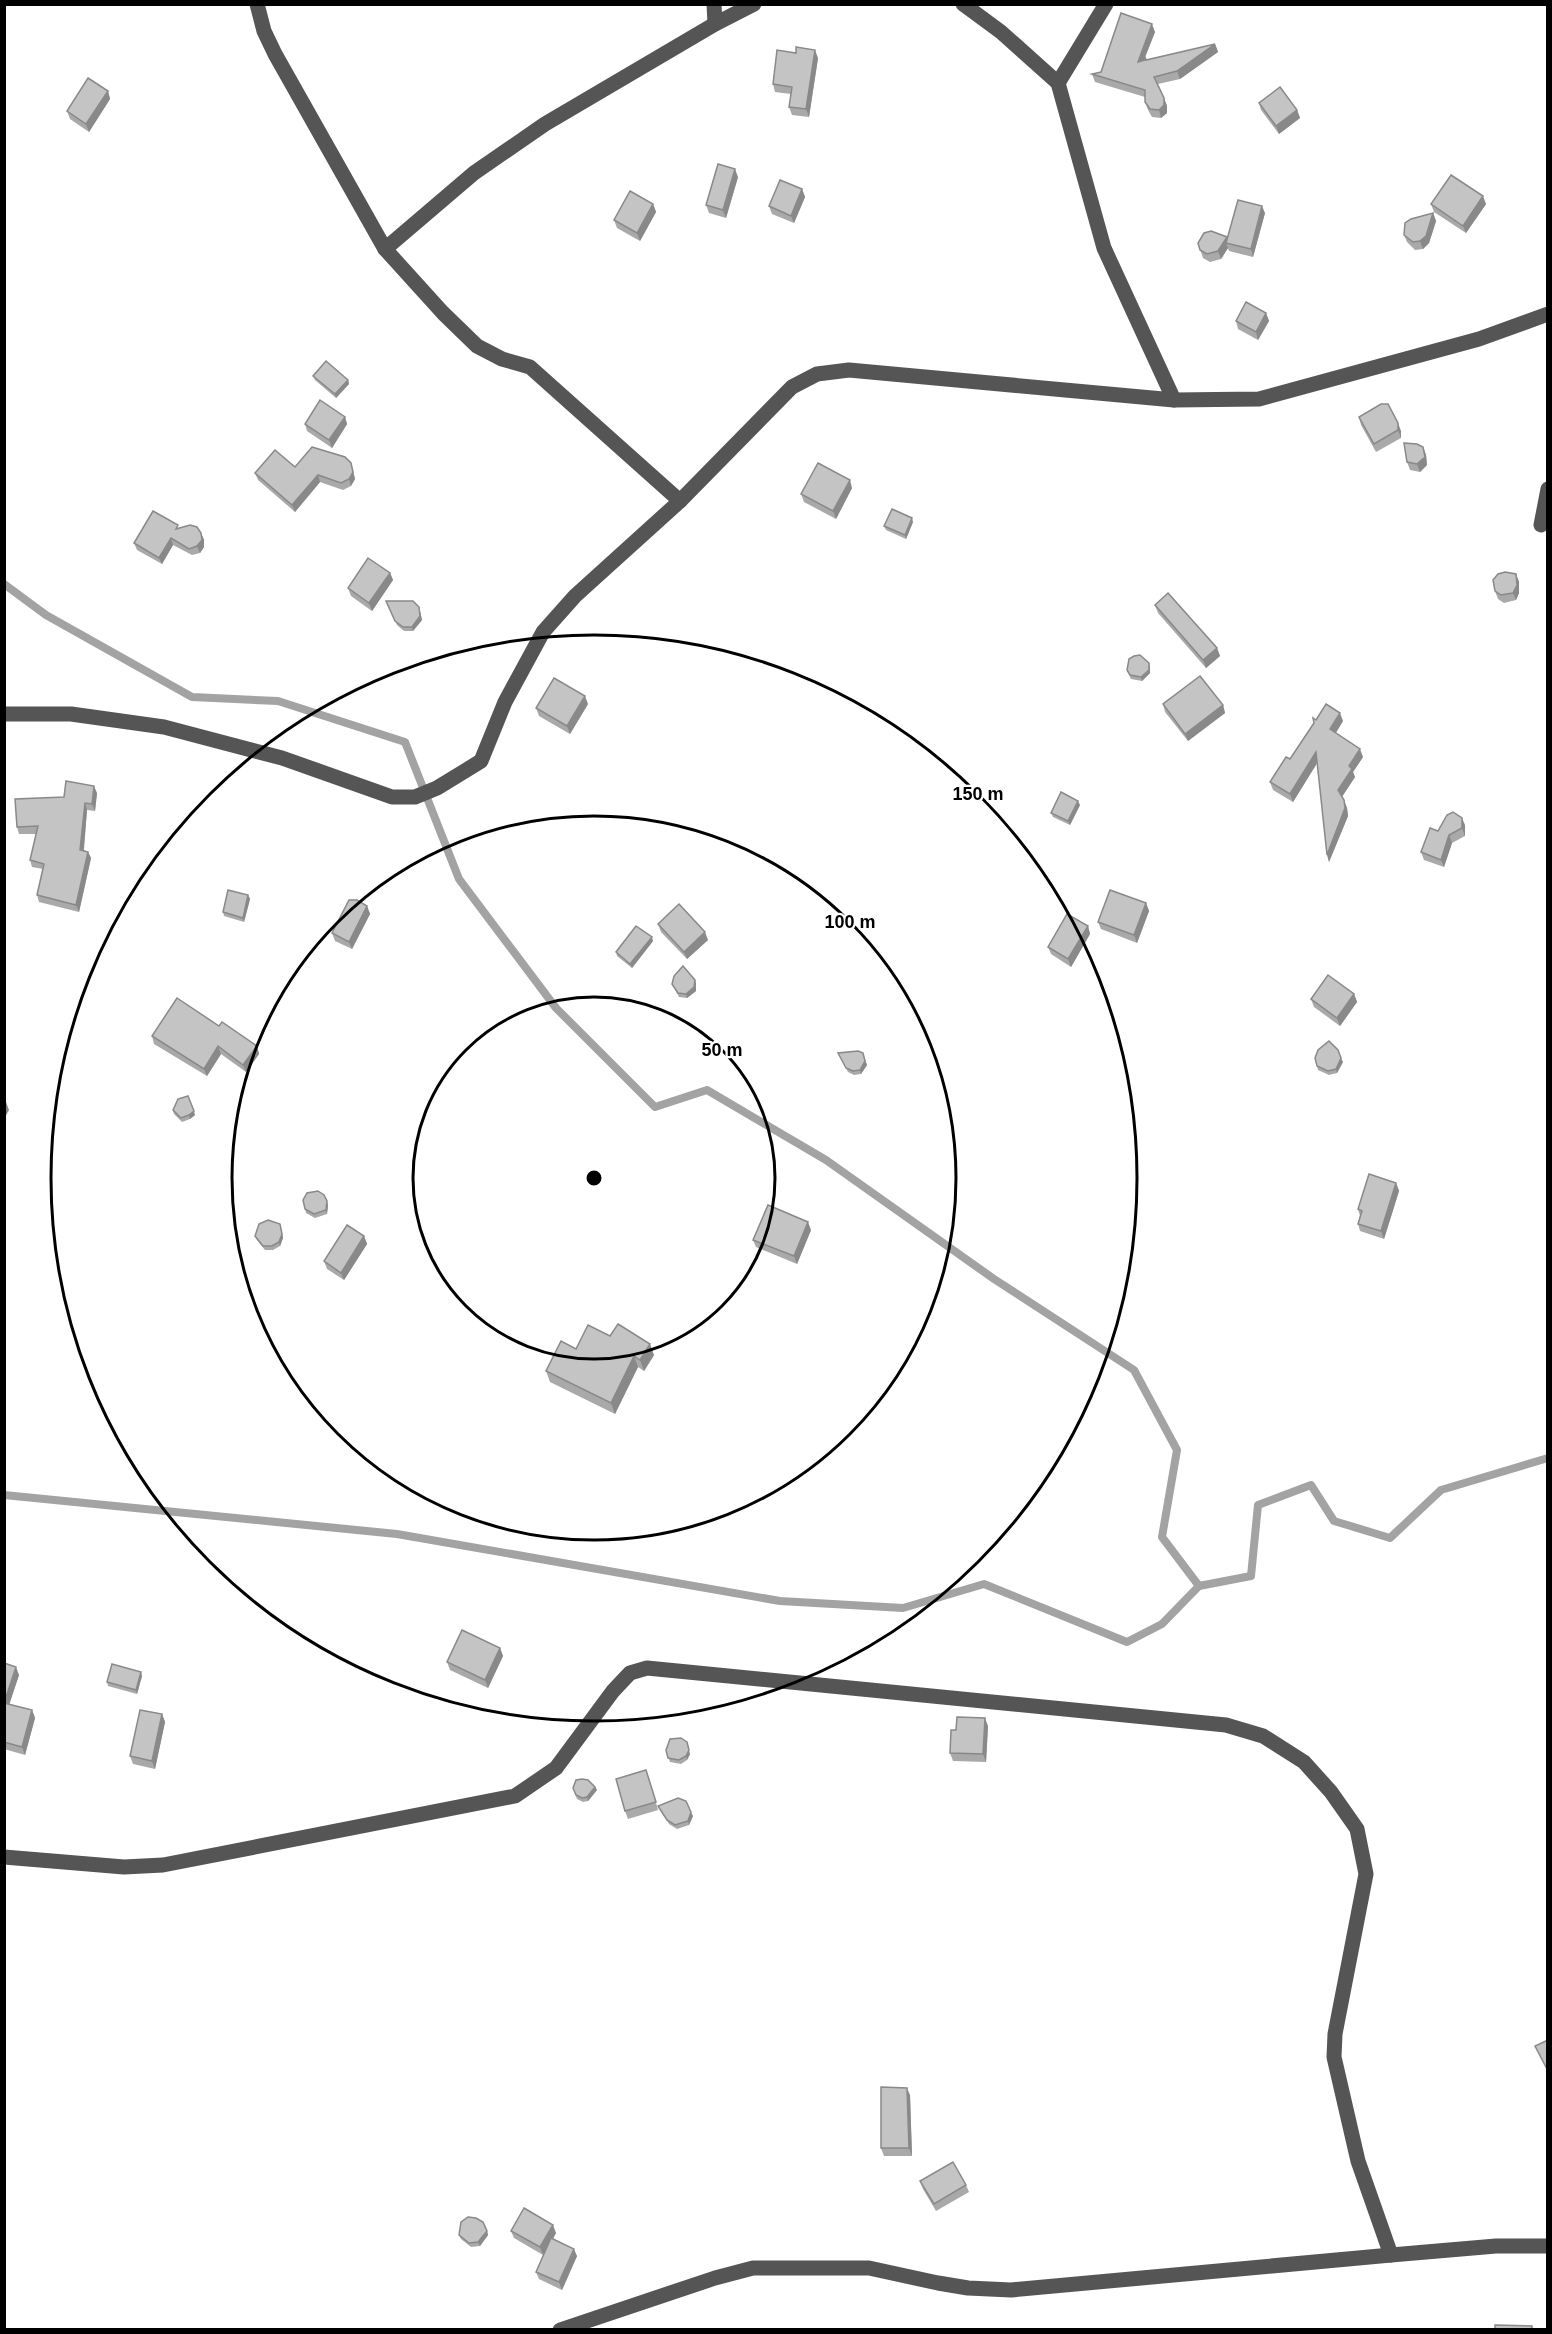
<svg xmlns="http://www.w3.org/2000/svg" width="1552" height="2334" viewBox="0 0 1552 2334" font-family="Helvetica,sans-serif">
	<style>
		.lines { fill: none; stroke-linecap: round; stroke-linejoin: round }
		.stream { stroke: #a3a3a3; stroke-width: 8 }
		.minor { stroke: #555; stroke-width: 15 }
		.wall { fill: #a9a9a9 }
		.shaded-wall { fill: #898989 }
		.building { fill: #c4c4c4; stroke: #898989; stroke-width: 1.5 }
		.ring { fill: none; stroke: #000; stroke-width: 3 }
		.centre { fill: #000; stroke: #fff; stroke-width: 3 }
		.ring-label { font-size: 18px; text-anchor: middle; font-weight: bold; fill: #000; stroke: #fff; stroke-width: 4.5; stroke-linejoin: round; paint-order: stroke }
	</style>
	<rect width="100%" height="100%" fill="#fff"/>
	<g class="lines">
		<g class="stream">
			<polyline points="4,584 46,615 192,697 278,701 405,742 459,879 556,1008 655,1107 707,1090 826,1160 994,1279 1134,1370 1177,1450 1162,1537 1199,1586 1251,1576 1258,1505 1311,1485 1334,1521 1390,1538 1441,1490 1548,1458"/>
			<polyline points="4,1495 397,1534 780,1601 903,1608 984,1584 1127,1642 1162,1624 1199,1586"/>
		</g>
		<g class="minor">
			<polyline points="257,4 264,31 275,54 385,249 443,313 477,346 502,359 530,367 680,501"/>
			<polyline points="714,4 715,24"/>
			<polyline points="963,4 1001,32 1058,83 1104,248 1174,400"/>
			<polyline points="1058,83 1106,4"/>
			<polyline points="385,249 474,173 545,124 715,24 754,4"/>
			<polyline points="1541,525 1548,489"/>
			<polyline points="4,714 71,714 164,727 282,758 392,797 415,797 437,788 481,761 505,702 543,632 575,596 680,501 792,387 817,374 849,370 1174,400 1259,399 1479,339 1548,314"/>
			<polyline points="4,1857 124,1867 163,1865 515,1796 556,1768 613,1691 630,1673 647,1668 1226,1725 1263,1736 1304,1762 1331,1792 1357,1829 1366,1874 1335,2034 1334,2057 1358,2161 1391,2255 1496,2246 1548,2246"/>
			<polyline points="560,2330 715,2278 753,2268 869,2268 938,2283 968,2288 1011,2290 1391,2255"/>
		</g>
	</g>
	<g class="wall">
		<polygon points="1155,32 1145,57 1146,60 1215,44 1218,52 1180,79 1158,84 1167,106 1167,113 1161,118 1152,117 1148,110 1145,102 1145,97 1095,82 1092,74 1101,72"/>
		<polygon points="818,58 809,117 792,115 789,107 791,94 775,92 773,84"/>
		<polygon points="108,91 110,99 89,132 70,119 67,111"/>
		<polygon points="1259,103 1297,110 1300,118 1279,134 1261,110"/>
		<polygon points="738,177 726,218 709,213 706,205"/>
		<polygon points="802,189 805,197 794,223 772,214 769,206"/>
		<polygon points="653,204 656,212 640,241 617,228 614,220"/>
		<polygon points="1431,204 1486,204 1466,233 1434,212"/>
		<polygon points="1265,213 1253,257 1229,251 1228,248 1221,259 1210,262 1203,258 1198,243 1227,237"/>
		<polygon points="1433,213 1436,221 1429,243 1423,249 1415,250 1407,242 1404,235"/>
		<polygon points="1266,313 1269,321 1258,340 1238,329 1236,321"/>
		<polygon points="313,376 348,380 349,384 336,398 315,380"/>
		<polygon points="345,417 347,424 332,448 307,431 305,424"/>
		<polygon points="1359,417 1401,431 1401,438 1376,452 1361,425"/>
		<polygon points="1423,447 1426,455 1427,465 1420,472 1410,470 1407,462"/>
		<polygon points="351,463 355,479 351,486 343,490 320,482 295,512 258,480 255,473 295,467"/>
		<polygon points="852,488 836,519 804,502 801,494"/>
		<polygon points="913,522 906,539 886,530 884,526"/>
		<polygon points="179,528 201,533 204,540 204,547 200,553 192,555 173,545 162,564 137,550 134,543"/>
		<polygon points="390,573 393,580 372,611 351,596 348,588"/>
		<polygon points="1516,574 1519,582 1519,593 1516,600 1504,603 1498,599 1495,591"/>
		<polygon points="386,601 419,607 422,620 413,631 404,631 397,625"/>
		<polygon points="1155,605 1217,648 1220,656 1206,668 1158,613"/>
		<polygon points="1150,667 1150,673 1142,681 1131,679 1127,670"/>
		<polygon points="588,704 570,734 539,716 536,708"/>
		<polygon points="1163,704 1223,705 1225,713 1188,741 1165,712"/>
		<polygon points="1316,720 1343,721 1336,733 1363,757 1353,772 1355,777 1342,797 1347,808 1348,816 1329,862 1317,763 1293,802 1273,790 1270,782 1290,759"/>
		<polygon points="97,793 95,811 87,810 84,850 88,852 91,858 79,912 39,902 37,895 43,869 32,867 30,860 36,834 19,834 17,827 64,797"/>
		<polygon points="1080,805 1070,825 1053,817 1051,813"/>
		<polygon points="1465,825 1465,836 1452,843 1444,867 1424,860 1421,852 1438,831"/>
		<polygon points="248,895 250,899 244,922 224,916 223,912"/>
		<polygon points="1146,903 1149,911 1137,943 1101,929 1098,922"/>
		<polygon points="367,906 370,914 352,949 335,941 332,933"/>
		<polygon points="658,924 708,940 687,959 661,932"/>
		<polygon points="1088,926 1090,934 1071,967 1051,954 1048,947"/>
		<polygon points="653,941 632,968 617,956 616,952"/>
		<polygon points="695,980 696,984 696,991 687,998 679,997 672,984"/>
		<polygon points="1354,994 1357,1002 1340,1026 1314,1007 1311,999"/>
		<polygon points="152,1036 257,1046 259,1054 246,1072 221,1054 207,1076 154,1044"/>
		<polygon points="838,1053 863,1053 867,1065 861,1074 854,1075 848,1072"/>
		<polygon points="1315,1058 1343,1062 1337,1073 1329,1075 1318,1070"/>
		<polygon points="173,1110 195,1115 190,1119 182,1122 174,1114"/>
		<polygon points="1396,1183 1399,1191 1384,1239 1360,1231 1358,1224 1360,1216 1358,1209"/>
		<polygon points="328,1205 327,1214 315,1218 306,1213 305,1209"/>
		<polygon points="280,1224 283,1238 280,1246 273,1250 265,1250 257,1240 255,1236"/>
		<polygon points="811,1230 797,1264 756,1247 753,1240"/>
		<polygon points="364,1236 367,1244 344,1280 327,1269 324,1261"/>
		<polygon points="610,1336 654,1355 644,1371 638,1367 615,1414 550,1382 546,1371 576,1349"/>
		<polygon points="500,1648 503,1656 488,1688 450,1670 447,1662"/>
		<polygon points="4,1663 19,1675 9,1705 32,1710 35,1718 25,1755 4,1749"/>
		<polygon points="142,1676 137,1694 108,1686 107,1682"/>
		<polygon points="162,1714 165,1722 155,1769 133,1764 130,1756"/>
		<polygon points="988,1726 986,1762 953,1761 950,1753 956,1730"/>
		<polygon points="666,1750 690,1754 687,1760 681,1764 670,1762"/>
		<polygon points="649,1778 658,1810 628,1819 625,1811"/>
		<polygon points="595,1787 597,1790 588,1801 583,1802 577,1799 573,1788"/>
		<polygon points="658,1806 693,1816 689,1825 677,1829 669,1824"/>
		<polygon points="910,2095 912,2156 884,2156 881,2148"/>
		<polygon points="920,2181 966,2185 969,2192 936,2211 923,2189"/>
		<polygon points="487,2231 488,2235 480,2246 471,2247 461,2239 459,2235"/>
		<polygon points="511,2231 556,2233 553,2239 577,2256 562,2290 539,2279 536,2272 543,2255 514,2238"/>
	</g>
	<g class="shaded-wall">
		<polygon points="1152,24 1155,32 1140,70 1138,62"/>
		<polygon points="1215,44 1218,52 1180,79 1177,71"/>
		<polygon points="815,50 818,58 809,117 806,109"/>
		<polygon points="108,91 110,99 89,132 86,124"/>
		<polygon points="1164,98 1167,106 1167,113 1161,118 1159,110"/>
		<polygon points="1297,110 1300,118 1279,134 1276,126"/>
		<polygon points="735,169 738,177 726,218 723,210"/>
		<polygon points="802,189 805,197 794,223 791,216"/>
		<polygon points="1483,196 1486,204 1466,233 1463,226"/>
		<polygon points="653,204 656,212 640,241 637,233"/>
		<polygon points="1262,206 1265,213 1253,257 1251,249"/>
		<polygon points="1433,213 1436,221 1429,243 1423,249 1420,241"/>
		<polygon points="1227,237 1226,243 1228,248 1221,259 1218,251"/>
		<polygon points="1266,313 1269,321 1258,340 1256,332"/>
		<polygon points="348,380 349,384 336,398 335,394"/>
		<polygon points="345,417 347,424 332,448 329,440"/>
		<polygon points="1398,423 1401,431 1401,438 1398,430"/>
		<polygon points="1423,447 1426,455 1427,465 1420,472 1417,464"/>
		<polygon points="351,463 355,479 351,486 349,479"/>
		<polygon points="318,475 320,482 295,512 292,505"/>
		<polygon points="850,480 852,488 836,519 833,511"/>
		<polygon points="912,518 913,522 906,539 905,535"/>
		<polygon points="201,533 204,540 204,547 200,553 197,546"/>
		<polygon points="171,538 173,545 162,564 159,558"/>
		<polygon points="390,573 393,580 372,611 369,603"/>
		<polygon points="1516,574 1519,582 1519,593 1516,600 1513,593"/>
		<polygon points="419,607 422,620 413,631 412,627"/>
		<polygon points="1217,648 1220,656 1206,668 1203,660"/>
		<polygon points="1149,663 1150,667 1150,673 1142,681 1141,677"/>
		<polygon points="585,696 588,704 570,734 567,726"/>
		<polygon points="1223,705 1225,713 1188,741 1185,734"/>
		<polygon points="1340,713 1343,721 1333,737 1330,729"/>
		<polygon points="1360,749 1363,757 1353,772 1355,777 1341,798 1338,790 1349,766"/>
		<polygon points="1316,752 1319,760 1293,802 1290,794"/>
		<polygon points="94,786 97,793 95,811 92,804"/>
		<polygon points="1344,800 1347,808 1348,816 1329,862 1327,855"/>
		<polygon points="1078,801 1080,805 1070,825 1068,821"/>
		<polygon points="85,803 87,810 83,857 80,850"/>
		<polygon points="1462,818 1465,825 1465,836 1462,828"/>
		<polygon points="1449,835 1452,843 1444,867 1441,860"/>
		<polygon points="88,852 91,858 79,912 76,905"/>
		<polygon points="248,895 250,899 244,922 243,918"/>
		<polygon points="1146,903 1149,911 1137,943 1134,935"/>
		<polygon points="367,906 370,914 352,949 349,942"/>
		<polygon points="1088,926 1090,934 1071,967 1068,959"/>
		<polygon points="705,932 708,940 687,959 684,952"/>
		<polygon points="652,937 653,941 632,968 630,964"/>
		<polygon points="695,980 696,984 696,991 687,998 686,994"/>
		<polygon points="1354,994 1357,1002 1340,1026 1337,1018"/>
		<polygon points="218,1046 221,1054 207,1076 204,1069"/>
		<polygon points="257,1046 259,1054 246,1072 243,1065"/>
		<polygon points="1341,1058 1343,1062 1337,1073 1336,1069"/>
		<polygon points="865,1061 867,1065 861,1074 860,1070"/>
		<polygon points="6,1102 9,1110 4,1119 4,1106"/>
		<polygon points="194,1111 195,1115 190,1119 189,1115"/>
		<polygon points="1396,1183 1399,1191 1384,1239 1381,1231"/>
		<polygon points="327,1201 328,1205 327,1214 326,1210"/>
		<polygon points="808,1222 811,1230 797,1264 794,1256"/>
		<polygon points="280,1224 283,1238 280,1246 279,1242"/>
		<polygon points="364,1236 367,1244 344,1280 341,1273"/>
		<polygon points="650,1344 654,1355 644,1371 640,1360"/>
		<polygon points="634,1356 638,1367 615,1414 611,1403"/>
		<polygon points="500,1648 503,1656 488,1688 485,1680"/>
		<polygon points="16,1667 19,1675 7,1711 4,1703"/>
		<polygon points="141,1672 142,1676 137,1694 136,1690"/>
		<polygon points="32,1710 35,1718 25,1755 22,1747"/>
		<polygon points="162,1714 165,1722 155,1769 152,1761"/>
		<polygon points="985,1718 988,1726 986,1762 983,1754"/>
		<polygon points="687,1742 690,1754 687,1760 686,1756"/>
		<polygon points="595,1787 597,1790 588,1801 587,1797"/>
		<polygon points="691,1812 693,1816 689,1825 688,1821"/>
		<polygon points="907,2088 910,2095 912,2156 909,2148"/>
		<polygon points="553,2225 556,2233 543,2255 540,2247"/>
		<polygon points="487,2231 488,2235 480,2246 478,2242"/>
		<polygon points="574,2249 577,2256 562,2290 559,2282"/>
	</g>
	<g class="building">
		<polygon points="1121,13 1152,24 1138,62 1145,60 1145,57 1146,60 1215,44 1177,71 1154,77 1164,98 1164,105 1159,110 1150,109 1145,102 1145,90 1092,74 1101,72"/>
		<polygon points="796,47 815,50 806,109 789,107 792,87 773,84 777,50 796,53"/>
		<polygon points="88,78 108,91 86,124 67,111"/>
		<polygon points="1280,87 1297,110 1276,126 1259,103"/>
		<polygon points="718,164 735,169 723,210 706,205"/>
		<polygon points="1451,175 1483,196 1463,226 1431,204"/>
		<polygon points="780,180 802,189 791,216 769,206"/>
		<polygon points="630,191 653,204 637,233 614,220"/>
		<polygon points="1238,200 1262,206 1251,249 1226,243"/>
		<polygon points="1433,213 1426,236 1420,241 1413,242 1404,235 1405,223 1411,219"/>
		<polygon points="1211,231 1227,237 1218,251 1207,254 1200,250 1198,243 1204,233"/>
		<polygon points="1246,302 1266,313 1256,332 1236,321"/>
		<polygon points="326,361 348,380 335,394 313,376"/>
		<polygon points="320,400 345,417 329,440 305,424"/>
		<polygon points="1381,404 1388,404 1398,423 1398,430 1374,444 1359,417"/>
		<polygon points="1404,443 1417,444 1423,447 1425,457 1417,464 1407,462"/>
		<polygon points="312,447 345,457 351,463 353,472 349,479 341,483 318,475 292,505 255,473 275,450 295,467"/>
		<polygon points="818,463 850,480 833,511 801,494"/>
		<polygon points="892,509 912,518 905,535 884,526"/>
		<polygon points="153,511 178,525 176,529 190,525 197,527 201,533 202,540 197,546 189,549 171,538 159,558 134,543"/>
		<polygon points="368,558 390,573 369,603 348,588"/>
		<polygon points="1505,572 1516,574 1517,585 1513,593 1501,595 1495,591 1493,580 1498,574"/>
		<polygon points="1168,593 1217,648 1203,660 1155,605"/>
		<polygon points="386,601 413,601 419,607 420,616 412,627 403,627 395,621"/>
		<polygon points="1140,655 1149,663 1149,670 1141,677 1130,675 1127,670 1129,659 1134,656"/>
		<polygon points="1200,676 1223,705 1185,734 1163,704"/>
		<polygon points="554,678 585,696 567,726 536,708"/>
		<polygon points="1326,704 1340,713 1330,729 1360,749 1349,766 1352,769 1338,790 1344,800 1345,808 1327,855 1316,752 1290,794 1270,782 1286,757 1290,759 1314,723 1313,718 1316,720"/>
		<polygon points="66,781 94,786 92,804 85,803 80,850 88,852 76,905 37,895 44,864 30,860 38,826 17,827 15,799 64,797"/>
		<polygon points="1061,792 1078,801 1068,821 1051,813"/>
		<polygon points="1453,812 1462,818 1462,828 1449,835 1441,860 1421,852 1430,828 1438,831 1447,815"/>
		<polygon points="228,890 248,895 243,918 223,912"/>
		<polygon points="1110,890 1146,903 1134,935 1098,922"/>
		<polygon points="349,900 357,900 367,906 349,942 332,933"/>
		<polygon points="679,904 705,932 684,952 658,924"/>
		<polygon points="1067,914 1088,926 1068,959 1048,947"/>
		<polygon points="636,926 652,937 630,964 616,952"/>
		<polygon points="683,966 695,980 694,987 686,994 678,993 672,984 674,976"/>
		<polygon points="1328,975 1354,994 1337,1018 1311,999"/>
		<polygon points="177,998 219,1026 222,1022 257,1046 243,1065 218,1046 204,1069 152,1036"/>
		<polygon points="1329,1041 1338,1050 1341,1058 1336,1069 1328,1071 1317,1066 1315,1058 1318,1050"/>
		<polygon points="858,1051 863,1053 865,1061 860,1070 853,1071 846,1068 838,1053"/>
		<polygon points="188,1096 194,1111 189,1115 181,1118 173,1110 178,1099"/>
		<polygon points="1369,1174 1396,1183 1381,1231 1358,1224 1362,1211 1358,1209"/>
		<polygon points="318,1191 324,1195 327,1201 326,1210 314,1214 305,1209 303,1200 307,1193"/>
		<polygon points="768,1205 808,1222 794,1256 753,1240"/>
		<polygon points="268,1220 280,1224 282,1234 279,1242 272,1246 263,1246 255,1236 259,1224"/>
		<polygon points="347,1225 364,1236 341,1273 324,1261"/>
		<polygon points="618,1324 650,1344 640,1360 634,1356 611,1403 546,1371 561,1341 576,1349 588,1325 610,1336"/>
		<polygon points="462,1630 500,1648 485,1680 447,1662"/>
		<polygon points="4,1663 16,1667 4,1703"/>
		<polygon points="112,1664 141,1672 136,1690 107,1682"/>
		<polygon points="4,1703 32,1710 22,1747 4,1742"/>
		<polygon points="140,1710 162,1714 152,1761 130,1756"/>
		<polygon points="957,1717 985,1718 983,1754 950,1753 951,1730 956,1730"/>
		<polygon points="681,1738 687,1742 689,1750 686,1756 679,1760 668,1758 666,1750 670,1739"/>
		<polygon points="646,1770 656,1802 625,1811 616,1779"/>
		<polygon points="582,1779 588,1780 595,1787 587,1797 582,1798 576,1795 573,1788 576,1780"/>
		<polygon points="678,1798 686,1801 691,1812 688,1821 675,1825 667,1820 658,1806"/>
		<polygon points="1548,2040 1548,2071 1535,2046"/>
		<polygon points="881,2087 907,2088 909,2148 881,2148"/>
		<polygon points="953,2162 966,2185 934,2204 920,2181"/>
		<polygon points="524,2208 553,2225 540,2247 511,2231"/>
		<polygon points="468,2217 476,2218 483,2222 487,2231 478,2242 469,2243 459,2235 461,2222"/>
		<polygon points="551,2238 574,2249 559,2282 536,2272"/>
		<polygon points="1495,2325 1532,2326 1532,2330 1495,2330"/>
	</g>
	<g class="ring">
		<circle cx="594" cy="1178" r="181"/>
		<circle cx="594" cy="1178" r="362"/>
		<circle cx="594" cy="1178" r="543"/>
	</g>
	<circle cx="594" cy="1178" r="9" class="centre"/>
	<g class="ring-label">
		<text x="978" y="800">150 m</text>
		<text x="850" y="928">100 m</text>
		<text x="722" y="1056">50 m</text>
	</g>
	<rect width="1552" height="2334" fill="none" stroke="#000000" stroke-width="12"/>
</svg>
